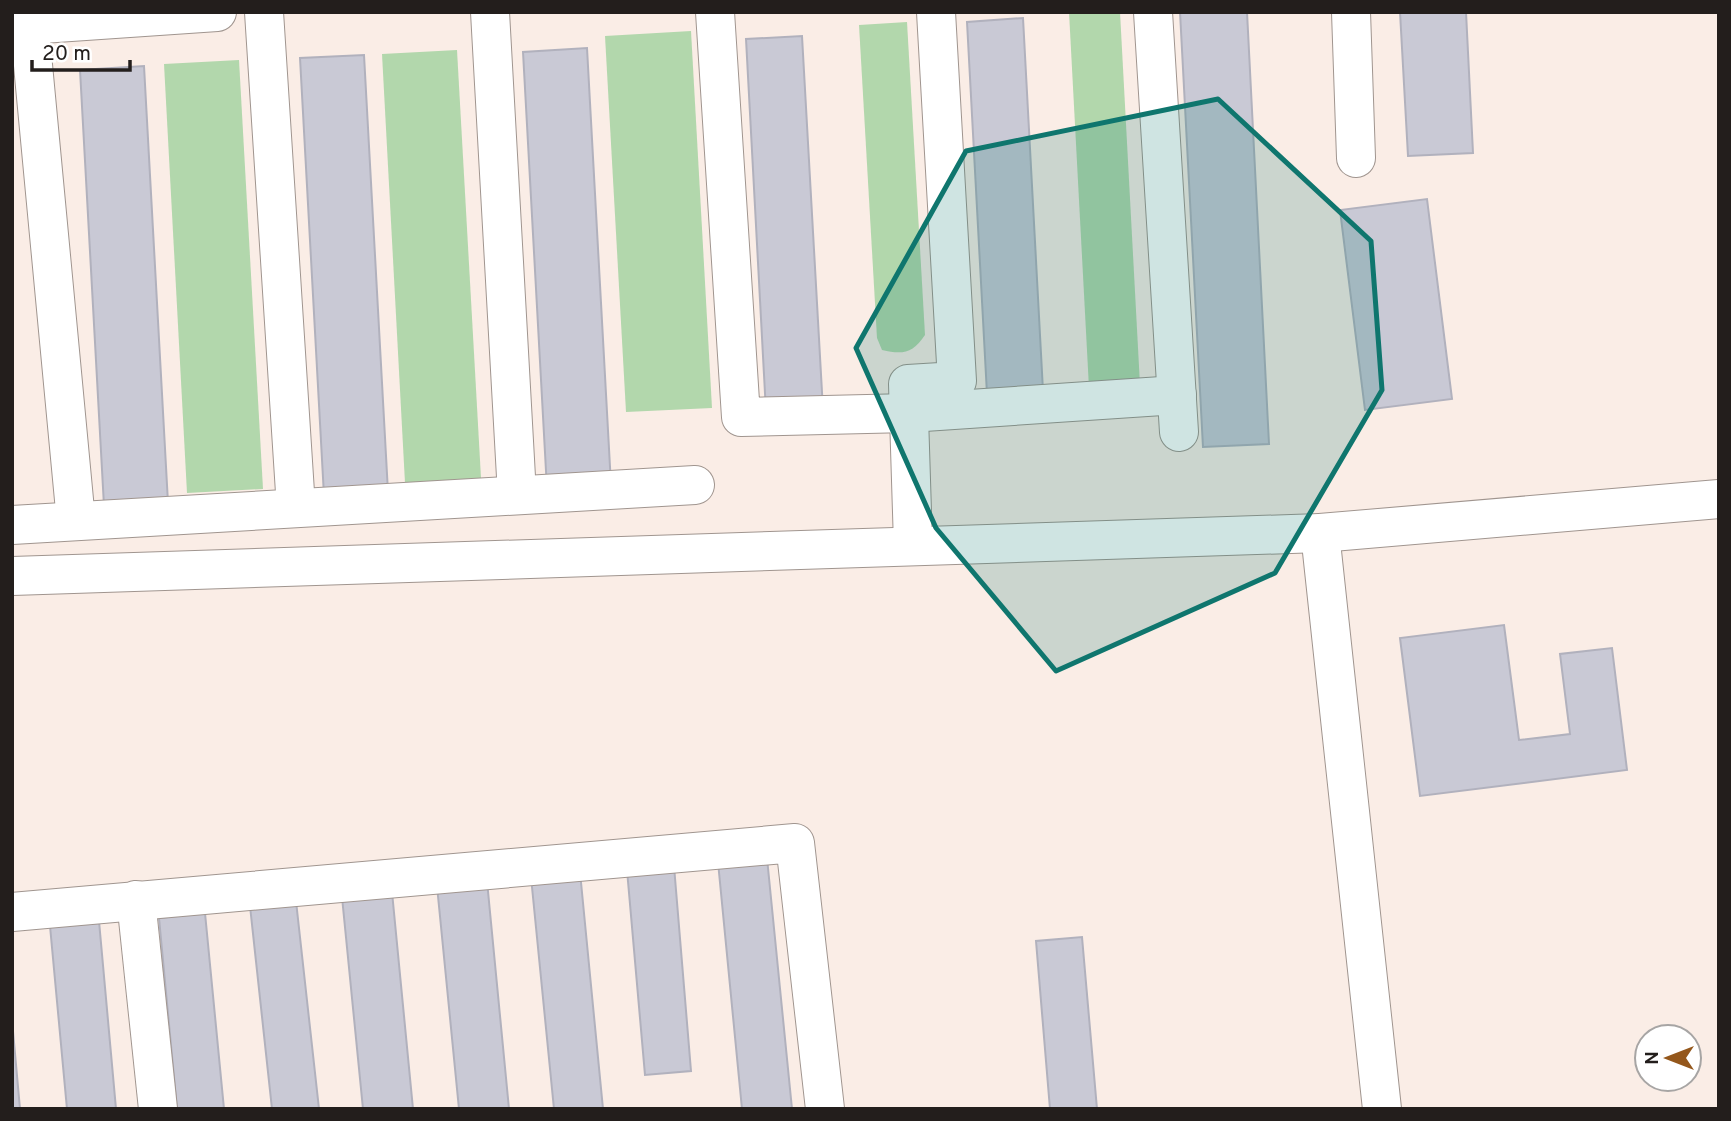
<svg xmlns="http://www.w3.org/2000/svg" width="1731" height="1121" viewBox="0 0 1731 1121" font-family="Overpass,sans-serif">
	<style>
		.green { fill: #b2d7ac }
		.building { fill: #c9c9d5; stroke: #b1b1bd; stroke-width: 2 }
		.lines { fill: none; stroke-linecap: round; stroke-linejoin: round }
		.minor-casing { stroke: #a0958f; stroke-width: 40 }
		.minor { stroke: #fff; stroke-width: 38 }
		.marked { fill: #0f766e; fill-opacity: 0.2; stroke: #0f766e; stroke-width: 5; stroke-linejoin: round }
	</style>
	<rect width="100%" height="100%" fill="#faede6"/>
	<g class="green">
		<polygon points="1069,12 1120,12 1140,385 1089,388"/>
		<path d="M907,22l18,313c-12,18 -22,20 -43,15l-5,-12 -18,-313z"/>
		<polygon points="691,31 712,408 626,412 605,36"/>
		<polygon points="457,50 481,478 405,483 382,54"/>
		<polygon points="239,60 263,489 187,493 164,64"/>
	</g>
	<g class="building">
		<polygon points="1180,12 1247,12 1269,444 1203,447"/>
		<polygon points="1400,12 1466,12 1473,153 1408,156"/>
		<polygon points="1023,18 1043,391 987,394 967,22"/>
		<polygon points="802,36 823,410 766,412 746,39"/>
		<polygon points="587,48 611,485 547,489 523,52"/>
		<polygon points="364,55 388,492 324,496 300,58"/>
		<polygon points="144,66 168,503 104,506 80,70"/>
		<polygon points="1427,199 1452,399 1365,410 1340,210"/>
		<polygon points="1504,625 1519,740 1570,734 1560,654 1612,648 1627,770 1420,796 1400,638"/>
		<polygon points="767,858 792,1109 742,1109 718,862"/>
		<polygon points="674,866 691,1071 645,1075 627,870"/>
		<polygon points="580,872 603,1109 554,1109 531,877"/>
		<polygon points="487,881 509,1109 459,1109 437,886"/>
		<polygon points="392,892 413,1109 363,1109 342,897"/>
		<polygon points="296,901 319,1109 272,1109 250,906"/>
		<polygon points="205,913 224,1109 177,1109 159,918"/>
		<polygon points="99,921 116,1109 67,1109 50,926"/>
		<polygon points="1082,937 1097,1109 1050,1109 1036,941"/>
		<polygon points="12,1020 20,1109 12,1109"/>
	</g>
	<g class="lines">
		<defs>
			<g id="minor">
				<polyline points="28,12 76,521"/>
				<polyline points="264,12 296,508"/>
				<polyline points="490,12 517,495"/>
				<polyline points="715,12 741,417 909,413 1177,395"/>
				<polyline points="1153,12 1179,432"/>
				<polyline points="1351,12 1356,158"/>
				<polyline points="12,26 217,12"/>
				<polyline points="12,525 695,485"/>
				<polyline points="1320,533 1382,1109"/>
				<polyline points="913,544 908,384 957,381 936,12"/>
				<polyline points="12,576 1320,533 1719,499"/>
				<polyline points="136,900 158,1109"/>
				<polyline points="12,912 795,843 825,1109"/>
			</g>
		</defs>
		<use href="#minor" class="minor-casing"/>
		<use href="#minor" class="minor"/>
	</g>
	<path class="marked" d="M1218,99l153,142 11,149 -107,183 -219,98 -120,-143 -80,-180 110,-197z"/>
	<rect width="1731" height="1121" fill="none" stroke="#231e1c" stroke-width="28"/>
	<g transform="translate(1668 1058) rotate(270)"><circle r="33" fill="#ffffff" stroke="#a7a5a4" stroke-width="2"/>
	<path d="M0-5L12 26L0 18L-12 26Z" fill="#94571b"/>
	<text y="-10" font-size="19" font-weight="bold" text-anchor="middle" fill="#231e1c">N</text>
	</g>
	<path d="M32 60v10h98v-10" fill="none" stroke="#231e1c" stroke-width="3.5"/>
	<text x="42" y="60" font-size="21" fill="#231e1c" stroke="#ffffff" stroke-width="5" paint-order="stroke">20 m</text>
</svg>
